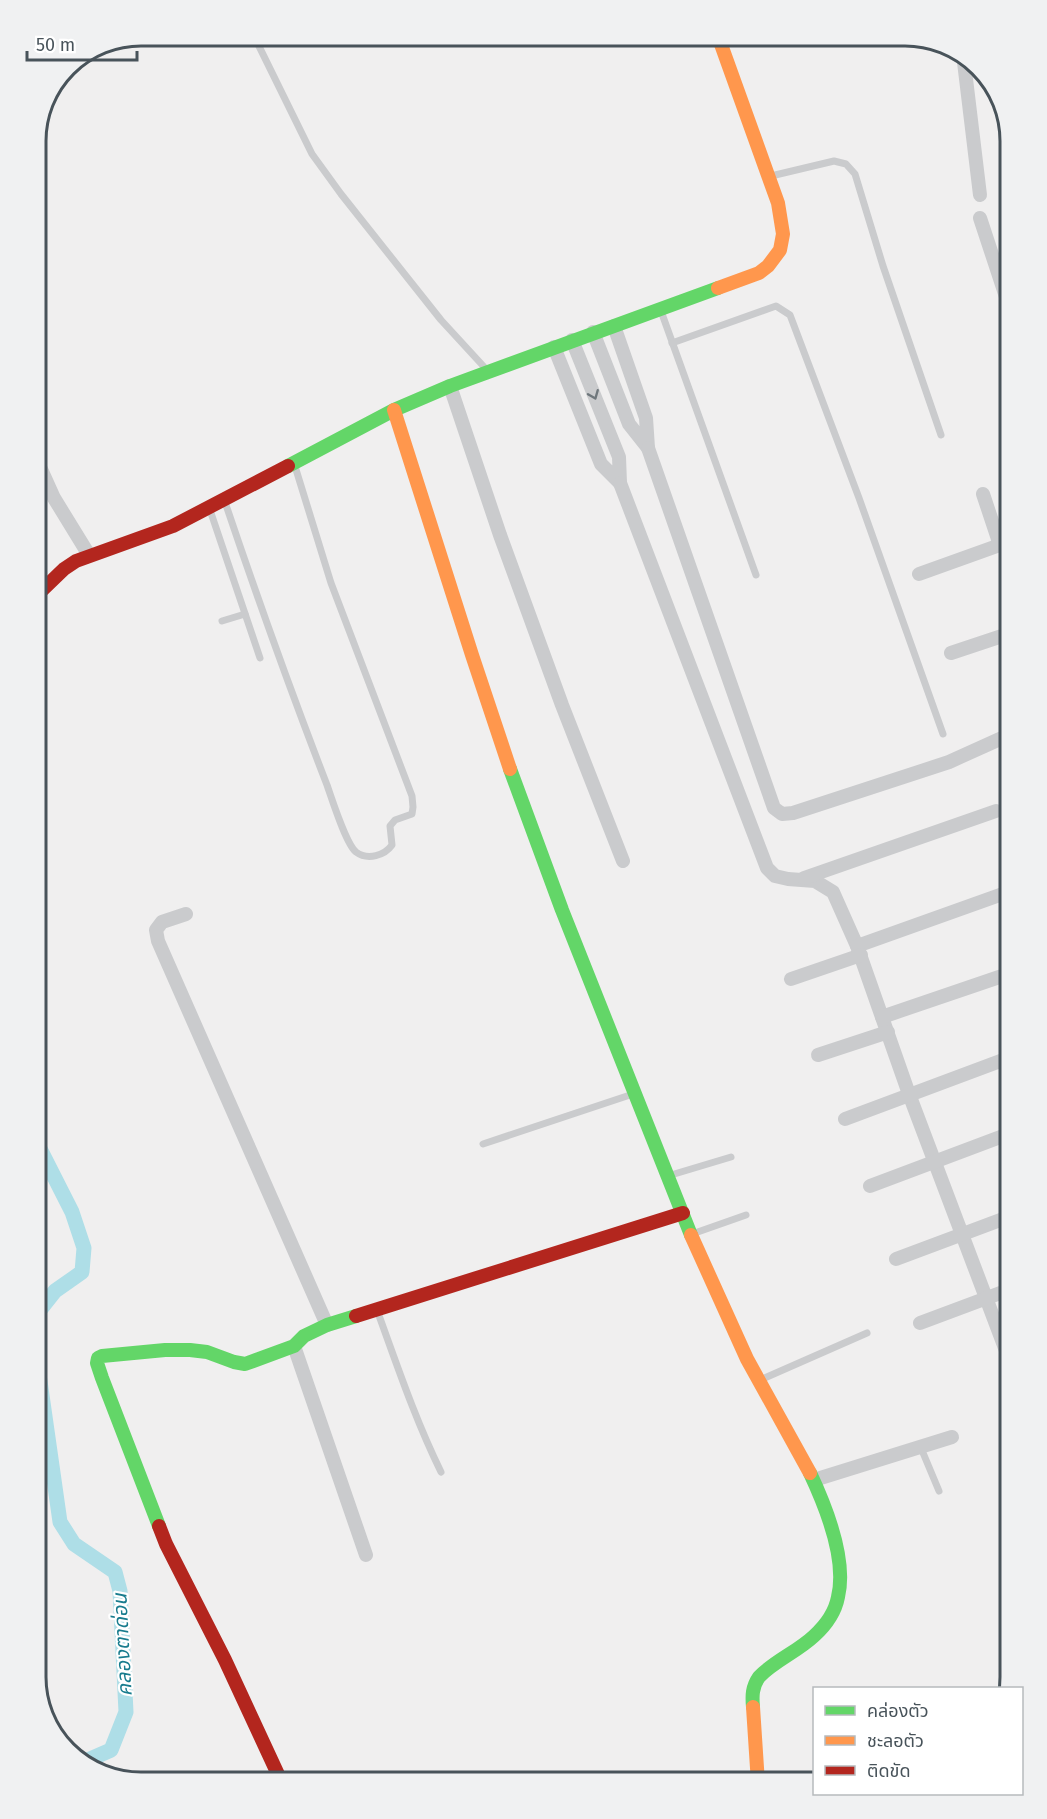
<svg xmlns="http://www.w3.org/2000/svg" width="1047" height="1819" viewBox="0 0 1047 1819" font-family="'Fira Sans','Noto Sans Thai',sans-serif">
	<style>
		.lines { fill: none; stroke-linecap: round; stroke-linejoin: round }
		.canal { stroke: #aedee7; stroke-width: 15 }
		.lane { stroke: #cacbcd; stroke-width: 7 }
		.street { stroke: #cacbcd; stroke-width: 14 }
		.fast { stroke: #63d668; stroke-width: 14 }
		.slow { stroke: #ff974d; stroke-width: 14 }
		.jam { stroke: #b3261e; stroke-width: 14 }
		.oneway { stroke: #6f777c }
		.labels { text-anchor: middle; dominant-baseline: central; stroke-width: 4.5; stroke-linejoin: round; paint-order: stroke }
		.water-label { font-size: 20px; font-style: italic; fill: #187c8e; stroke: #fff }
		.rim { fill: none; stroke: #48535a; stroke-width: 3 }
	</style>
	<rect width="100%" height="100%" fill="#f0efef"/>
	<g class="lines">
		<g class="canal">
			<polyline points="36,1315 55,1291 82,1272 84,1248 72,1212 36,1141"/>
			<polyline points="36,1353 60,1522 74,1544 115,1572 120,1591 126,1712 111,1750 81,1763"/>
		</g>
		<g class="lane">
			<polyline points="254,36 312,154 341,194 441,320 486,369"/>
			<polyline points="505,39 511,36"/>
			<polyline points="771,176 834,161 846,164 855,174 883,266 941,435"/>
			<polyline points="661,311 756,575"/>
			<polyline points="672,343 776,306 790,315 859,498 943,734"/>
			<path d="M225,502c32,95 66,190 102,283 5,14 19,59 29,67 12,9 29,3 36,-7l-2,-19 5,-6 17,-6 1,-7 -1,-11 -81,-213 -37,-120"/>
			<polyline points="210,510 260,658"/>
			<polyline points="222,621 245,614"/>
			<polyline points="483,1144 633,1094"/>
			<polyline points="671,1175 731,1157"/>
			<polyline points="692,1234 746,1215"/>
			<path d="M377,1310c20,55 38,109 64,162"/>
			<polyline points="760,1380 867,1333"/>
			<polyline points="921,1448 939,1491"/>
		</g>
		<g class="street">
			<polyline points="963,54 980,195"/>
			<polyline points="980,218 1011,312"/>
			<polyline points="593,332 629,424 648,448 646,418 614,326"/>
			<polyline points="554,347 601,464 620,483 619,457 572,340"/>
			<polyline points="450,386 500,535 562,705 623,861"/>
			<polyline points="648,448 774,808 782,814 793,813 949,762 1011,734"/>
			<polyline points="36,458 54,498 89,555"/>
			<polyline points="620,483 767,868 775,876 788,879 815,881 833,892 857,946 909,1094 1008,1356"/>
			<polyline points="983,494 1000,545"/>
			<polyline points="919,574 1011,541"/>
			<polyline points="951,653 1011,633"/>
			<polyline points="804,878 996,811"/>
			<polyline points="186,914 162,922 156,930 158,941 327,1325"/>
			<polyline points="857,946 1011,891"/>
			<polyline points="791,979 861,955"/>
			<polyline points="882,1017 1011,973"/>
			<polyline points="818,1055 888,1032"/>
			<polyline points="845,1119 1011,1057"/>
			<polyline points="870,1186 1011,1133"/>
			<polyline points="896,1259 1011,1216"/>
			<polyline points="920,1323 1011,1289"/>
			<polyline points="294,1346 366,1555"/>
			<polyline points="814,1480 952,1437"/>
		</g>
		<g class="fast">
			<polyline points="288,466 394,410 450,386 718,288"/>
			<polyline points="510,769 562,910 691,1235"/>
			<polyline points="159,1526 102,1378 97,1363 98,1358 102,1356 165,1350 190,1350 207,1352 234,1362 245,1364 294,1346 304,1336 327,1325 356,1316"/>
			<path d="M753,1707c-1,-11 -1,-20 6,-30 15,-16 38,-25 55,-41 11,-10 21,-23 24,-39 9,-37 -12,-90 -28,-124"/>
		</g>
		<g class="slow">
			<polyline points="718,288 759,273 768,266 780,250 783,234 778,203 718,36"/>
			<polyline points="394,410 472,655 510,769"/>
			<polyline points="691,1235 747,1359 810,1473"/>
			<polyline points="753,1707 758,1783"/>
		</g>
		<g class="jam">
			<polyline points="36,596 64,569 76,561 173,526 288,466"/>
			<polyline points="356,1316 683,1213"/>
			<polyline points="159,1526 166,1544 225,1660 282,1783"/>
		</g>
	</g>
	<defs><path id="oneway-chevron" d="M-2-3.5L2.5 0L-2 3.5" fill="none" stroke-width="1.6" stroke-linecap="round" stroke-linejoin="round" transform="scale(1.5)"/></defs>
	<use class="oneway" href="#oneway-chevron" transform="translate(594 395) rotate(68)"/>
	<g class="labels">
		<g class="water-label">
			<text transform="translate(122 1645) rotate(-93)">คลองตาด่อน</text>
		</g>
	</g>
	<path d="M0 0H1047V1819H0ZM141 46H905A95 95 0 0 1 1000 141V1677A95 95 0 0 1 905 1772H141A95 95 0 0 1 46 1677V141A95 95 0 0 1 141 46Z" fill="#f0f1f2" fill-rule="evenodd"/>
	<path class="rim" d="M141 46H905A95 95 0 0 1 1000 141V1677A95 95 0 0 1 905 1772H141A95 95 0 0 1 46 1677V141A95 95 0 0 1 141 46Z"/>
	<rect x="813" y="1687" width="210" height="108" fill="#ffffff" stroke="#b6babd" stroke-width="1.5"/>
	<rect x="825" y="1706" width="30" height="9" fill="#63d668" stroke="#b6babd" stroke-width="1.5"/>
	<text x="867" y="1717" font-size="18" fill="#48535a">คล่องตัว</text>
	<rect x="825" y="1736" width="30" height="9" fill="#ff974d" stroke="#b6babd" stroke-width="1.5"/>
	<text x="867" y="1747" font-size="18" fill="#48535a">ชะลอตัว</text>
	<rect x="825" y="1766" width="30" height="9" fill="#b3261e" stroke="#b6babd" stroke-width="1.5"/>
	<text x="867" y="1777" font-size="18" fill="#48535a">ติดขัด</text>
	<path d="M27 51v9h110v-9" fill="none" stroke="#48535a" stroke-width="3"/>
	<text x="36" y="51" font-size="18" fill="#48535a" stroke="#ffffff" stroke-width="4.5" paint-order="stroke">50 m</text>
</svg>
